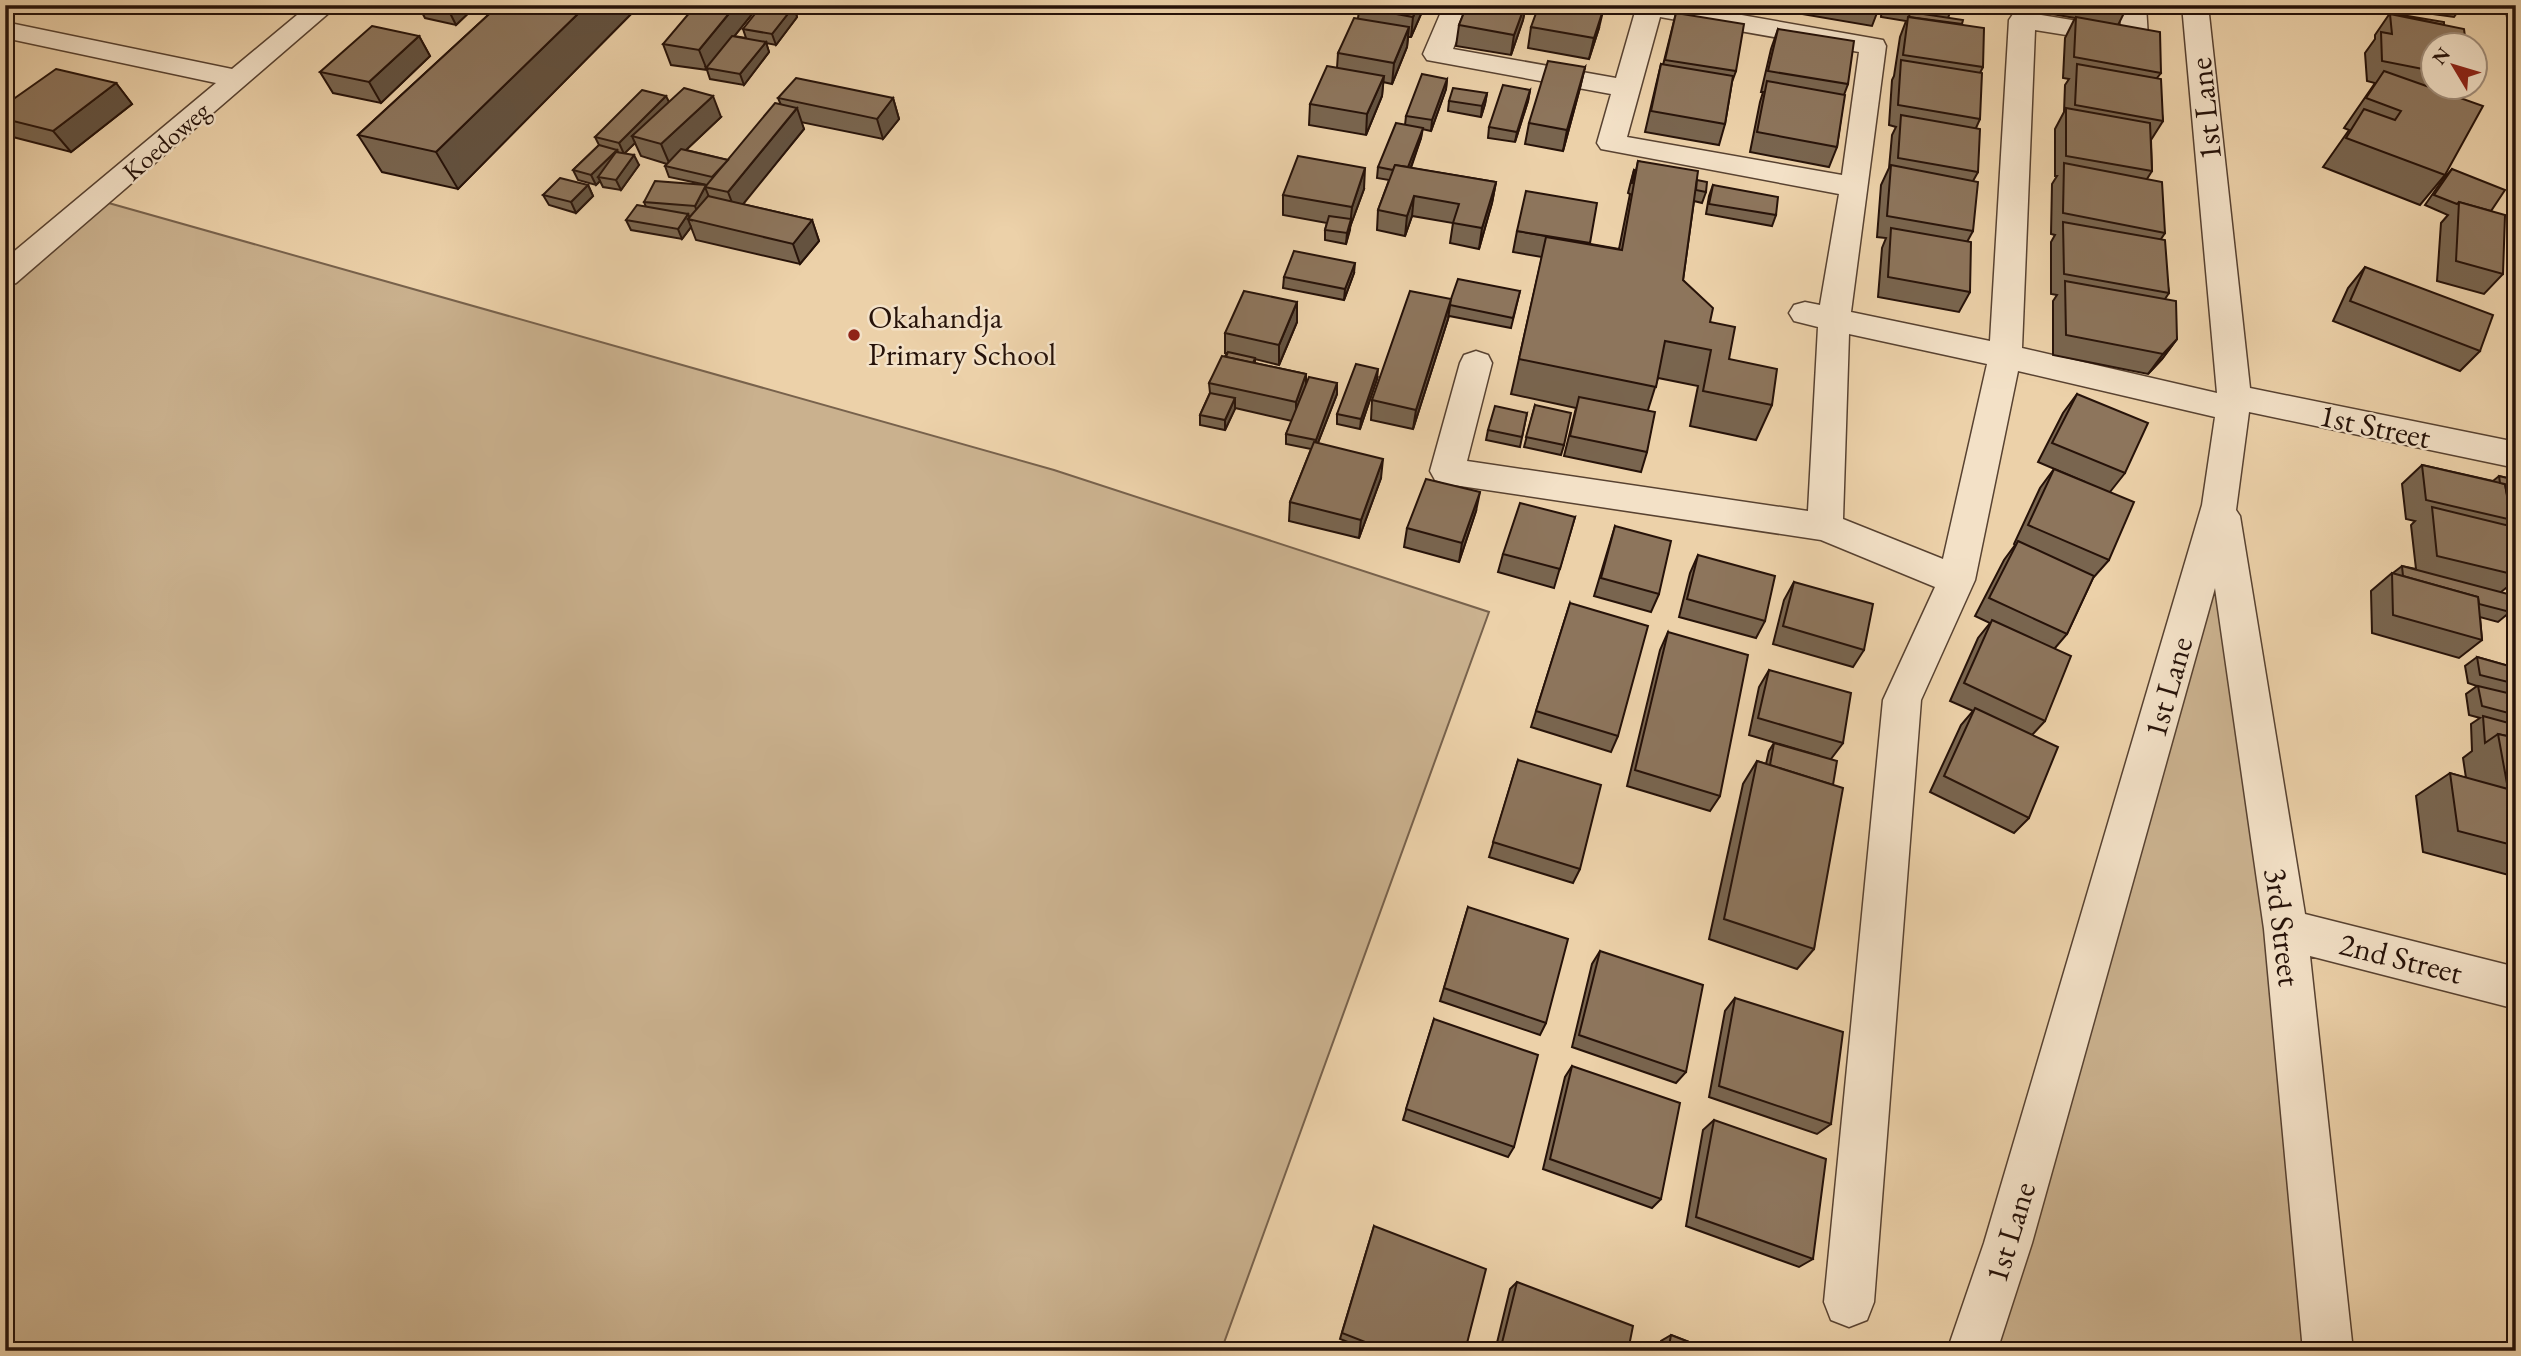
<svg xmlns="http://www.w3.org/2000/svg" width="2521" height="1356" viewBox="0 0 2521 1356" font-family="'EB Garamond',serif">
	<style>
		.green { fill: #cab18e; stroke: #78624c; stroke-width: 2 }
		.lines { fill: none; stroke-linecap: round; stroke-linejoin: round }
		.street-casing { stroke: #584231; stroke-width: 3 }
		.street { fill: #f3e1c7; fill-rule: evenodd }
		.wall { fill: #79654f; stroke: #261209; stroke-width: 2 }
		.shaded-wall { fill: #635240; stroke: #261209; stroke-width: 2 }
		.building { fill: #8d755c; stroke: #261209; stroke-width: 2 }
		.poi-dot { fill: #8f2418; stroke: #f3e1c7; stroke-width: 2.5 }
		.labels { text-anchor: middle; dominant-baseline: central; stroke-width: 5; stroke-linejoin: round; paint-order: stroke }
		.far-street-label { font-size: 26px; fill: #261209; stroke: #f3e1c7 }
		.street-label { font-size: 32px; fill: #261209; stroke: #f3e1c7 }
		.poi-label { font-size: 32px; fill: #261209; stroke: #f3e1c7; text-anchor: start }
	</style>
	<rect width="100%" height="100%" fill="#ecd1a9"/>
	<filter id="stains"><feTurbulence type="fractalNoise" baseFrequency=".00286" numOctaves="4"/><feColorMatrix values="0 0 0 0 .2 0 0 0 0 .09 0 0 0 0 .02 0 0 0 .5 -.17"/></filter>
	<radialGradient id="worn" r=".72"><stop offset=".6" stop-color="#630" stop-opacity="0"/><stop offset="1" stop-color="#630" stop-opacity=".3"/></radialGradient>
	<g class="green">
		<polygon points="98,200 1054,470 1489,612 1221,1351 5,1349 5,276"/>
		<polygon points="2220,505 2328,1351 1972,1351"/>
	</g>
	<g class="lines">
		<defs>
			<g id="street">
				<polygon points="309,5 338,5 16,283 5,287 5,259 216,83 5,38 5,22 232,69"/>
				<path d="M1444,5h26l-17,44 163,29 19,-66 -6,-1 -4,-6h60l198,35 3,6 -35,266 139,29 19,-321 4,-6 9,-2 99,16 -1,-23h26l2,33 -4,6 -9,2 -100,-16 -13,318 195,45 -35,-388h26l42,383 266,54v26l-267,-56 -13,98 4,6 65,398 211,53v42l-206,-53 43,395h-50l-39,-422 -49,-341 -183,655 -35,108h-50l37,-108 218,-738 13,-88 -197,-46 -43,209 -54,120 -47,602 -7,18 -18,7 -18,-7 -7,-18 59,-602 52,-113 -114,-47 -374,-56 -12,-4 -5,-9 30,-108 4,-8 12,-4 12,4 4,8 -25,98 341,50 10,-184 -24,-6 -5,-8 5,-8 11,-3 15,3 19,-111 -238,-45 -4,-6 14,-49 -184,-34 -4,-6zM1660,17l199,35 -17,123 -215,-38zM1849,334l138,30 -44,195 -100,-40z"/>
			</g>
		</defs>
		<use href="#street" class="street-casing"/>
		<use href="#street" class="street"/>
	</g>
	<g class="wall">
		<polygon points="418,5 477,5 456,25 425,18"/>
		<polygon points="499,5 640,5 458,189 382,172 358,135"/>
		<polygon points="1360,5 1425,5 1411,37 1408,37 1407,47 1392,84 1383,82 1382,96 1366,135 1309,125 1310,104 1337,68 1338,53 1358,18"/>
		<polygon points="1467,5 1526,5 1523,20 1511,55 1456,46 1459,25"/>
		<polygon points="1798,5 1880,5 1872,26 1796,13"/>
		<polygon points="1882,5 1953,5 1948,18 1962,24 1983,67 1980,73 1980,119 1976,128 1978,172 1973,181 1973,231 1967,242 1970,292 1959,312 1878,297 1882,248 1886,238 1877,237 1881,185 1889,168 1892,135 1896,127 1889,125 1892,80 1894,76 1900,37 1906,21 1881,17"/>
		<polygon points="2040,5 2128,5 2118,25 2161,73 2157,78 2163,121 2151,140 2152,171 2147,179 2165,233 2161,239 2169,293 2165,299 2177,339 2162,359 2148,374 2053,355 2053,301 2057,295 2051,294 2051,242 2055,235 2051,234 2052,184 2057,176 2055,176 2055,129 2064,112 2065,85 2069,79 2063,78 2065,38 2075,18 2040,12"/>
		<polygon points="2344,5 2461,5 2462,6 2454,17 2419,12 2417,6 2413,12 2382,7 2379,12"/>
		<polygon points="2505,5 2516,5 2516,31 2509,30"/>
		<polygon points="794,6 797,17 776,45 766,43 769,52 744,85 710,79 707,70 671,65 663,44 757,8 734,36 746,38 743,29"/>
		<polygon points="1676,13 1736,71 1732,82 1725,124 1719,145 1645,132 1656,85 1661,64 1663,65"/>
		<polygon points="2390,13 2444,25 2466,44 2464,46 2433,46 2433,88 2451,88 2447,93 2445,175 2420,205 2323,167 2349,130 2344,128 2375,83 2367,81 2365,53 2375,39 2375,35"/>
		<polygon points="1531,27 1599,28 1589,59 1528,48"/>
		<polygon points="1778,29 1848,84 1844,95 1837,147 1829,167 1750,152 1760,102 1763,92 1761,92 1771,49"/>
		<polygon points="419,36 430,56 381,103 333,93 320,72"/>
		<polygon points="1585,67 1580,88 1563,151 1525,144 1529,123"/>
		<polygon points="1447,79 1446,89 1431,131 1422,129 1421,138 1411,168 1496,182 1492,203 1479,249 1450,243 1453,223 1412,216 1405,236 1377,230 1378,210 1389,180 1377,178 1378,167 1405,125 1406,116"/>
		<polygon points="116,83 132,104 71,152 9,136 5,132 5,105"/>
		<polygon points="1530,90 1528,101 1515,142 1488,138 1489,127"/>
		<polygon points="1487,93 1485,104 1481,117 1448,111 1449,101"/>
		<polygon points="778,98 893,98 899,119 883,139 801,122 804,129 742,204 812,220 819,241 800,264 696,240 691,227 682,239 631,230 626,220 646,207 644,202 702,184 669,177 665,166 667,164 641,156 635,143 624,153 639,165 621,190 603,187 600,181 596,185 578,180 573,170 599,145 595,137 669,102 721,117 686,150 728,160 781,105"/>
		<polygon points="1638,161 1697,180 1706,192 1702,203 1694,201 1683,280 1710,322 1729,359 1772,405 1756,440 1690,426 1698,386 1658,378 1648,410 1647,452 1641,472 1564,456 1576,408 1511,394 1542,257 1513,252 1517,231 1619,249 1630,194 1628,193 1631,181 1634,170 1636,171"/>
		<polygon points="2452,169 2491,211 2503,274 2484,294 2437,281 2441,223 2448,215 2425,205 2443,179"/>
		<polygon points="588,185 593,196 576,213 549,205 543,195"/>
		<polygon points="1713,185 1776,215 1772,226 1706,214 1709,196"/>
		<polygon points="1364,189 1350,227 1346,244 1325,240 1325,230 1327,223 1283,215 1283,195"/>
		<polygon points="2365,267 2480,351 2460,371 2333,321 2348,288"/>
		<polygon points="1354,273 1344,300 1283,288 1284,277"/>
		<polygon points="1520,291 1511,328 1449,316 1413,429 1371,420 1372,400 1451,299"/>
		<polygon points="1297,302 1297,322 1279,365 1255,359 1255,363 1306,374 1306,385 1337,383 1337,394 1318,443 1381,478 1359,538 1289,521 1290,502 1311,449 1286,444 1286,434 1292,421 1235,408 1225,430 1200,425 1200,415 1210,393 1209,383 1227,353 1225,353 1225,333"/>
		<polygon points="1377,379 1360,429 1337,424 1337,414"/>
		<polygon points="2077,394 2125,473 2110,492 2109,560 2093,578 2067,634 2055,648 2045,721 2032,735 2029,818 2014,833 1930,792 1961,725 1973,711 1950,701 1978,638 1990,623 1975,616 2004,560 2015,545 2014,544 2040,488 2054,469 2085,482 2038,462 2063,413"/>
		<polygon points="1535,405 1564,445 1561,455 1524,447"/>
		<polygon points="1527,413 1520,447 1486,440 1488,430"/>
		<polygon points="2422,465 2493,481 2499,476 2516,480 2516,510 2510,509 2512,520 2506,525 2516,542 2516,580 2501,592 2510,612 2498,622 2480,617 2482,640 2459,658 2372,633 2371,591 2392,573 2393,573 2402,566 2416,569 2411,525 2415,521 2406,519 2402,484"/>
		<polygon points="1476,511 1459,562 1404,547 1407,528"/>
		<polygon points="1575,517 1554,588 1498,572 1503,554"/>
		<polygon points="1615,526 1659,594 1651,612 1594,596"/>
		<polygon points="1698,555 1765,621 1756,638 1679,617 1690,573"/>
		<polygon points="1794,582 1864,650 1853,667 1773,644 1784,600"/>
		<polygon points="1570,603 1618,736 1611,752 1531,727"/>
		<polygon points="1668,632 1720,796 1710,811 1627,786 1660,650"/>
		<polygon points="2477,657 2516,668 2516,877 2423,852 2416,796 2450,773 2466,778 2463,758 2472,751 2471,724 2480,718 2469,715 2466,694 2477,686 2468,683 2465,666"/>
		<polygon points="1769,670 1843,743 1831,759 1833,785 1814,949 1797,969 1709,939 1743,784 1757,761 1766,764 1769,751 1774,743 1820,756 1749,735 1759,687"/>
		<polygon points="1518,760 1580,869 1573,883 1489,857"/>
		<polygon points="1468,907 1546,1023 1540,1035 1440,1001"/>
		<polygon points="1600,951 1686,1072 1676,1083 1572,1047 1592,964"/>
		<polygon points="1735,998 1831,1124 1817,1134 1709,1097 1725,1011"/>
		<polygon points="1434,1019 1514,1147 1508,1157 1403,1120"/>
		<polygon points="1572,1066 1661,1199 1652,1208 1543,1169 1565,1077"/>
		<polygon points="1714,1120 1813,1259 1799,1267 1686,1226 1703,1130"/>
		<polygon points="1374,1226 1465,1351 1371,1351 1340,1339"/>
		<polygon points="1517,1282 1628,1351 1495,1351 1510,1289"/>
		<polygon points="1671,1335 1712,1351 1659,1351 1661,1341"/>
	</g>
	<g class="shaded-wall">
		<polygon points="446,5 477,5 456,25"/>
		<polygon points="587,5 640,5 458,189 436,152"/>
		<polygon points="736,5 756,5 757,8 708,69 706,68 707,70 699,50"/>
		<polygon points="1418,5 1425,5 1411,37 1413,17"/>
		<polygon points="1525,5 1526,5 1523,20 1511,55 1514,35"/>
		<polygon points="794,6 797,17 776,45 772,34"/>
		<polygon points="1604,7 1599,28 1589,59 1594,38"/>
		<polygon points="1409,27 1407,47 1392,84 1394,63"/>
		<polygon points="419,36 430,56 381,103 369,82"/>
		<polygon points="766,42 769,52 744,85 740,74"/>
		<polygon points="1585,67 1580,88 1563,151 1567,130"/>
		<polygon points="1384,76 1382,96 1366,135 1367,114"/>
		<polygon points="1447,79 1446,89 1431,131 1432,120"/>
		<polygon points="116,83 132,104 71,152 53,131"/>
		<polygon points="1530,90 1528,101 1515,142 1517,132"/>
		<polygon points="1487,93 1485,104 1481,117 1482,106"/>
		<polygon points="666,96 671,106 632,136 635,143 624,154 619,143"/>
		<polygon points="713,96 721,117 670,165 661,144"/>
		<polygon points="893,98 899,119 883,139 877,119"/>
		<polygon points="797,108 804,129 736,213 728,192"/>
		<polygon points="1423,128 1421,138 1405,183 1406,172"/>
		<polygon points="617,150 622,160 598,177 600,181 596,185 591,175"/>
		<polygon points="634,155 639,165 621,190 616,180"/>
		<polygon points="1365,168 1364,189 1350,227 1352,207"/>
		<polygon points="1496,182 1492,203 1479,249 1482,228"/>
		<polygon points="588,185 593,196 576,213 571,202"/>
		<polygon points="705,187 709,197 699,217 695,206"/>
		<polygon points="1414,196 1412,216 1405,236 1407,216"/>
		<polygon points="688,214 691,220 688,219 691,227 682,239 678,229"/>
		<polygon points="1351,219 1350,230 1346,244 1347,233"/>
		<polygon points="812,220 819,241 800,264 793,244"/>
		<polygon points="1355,263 1354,273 1344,300 1345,289"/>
		<polygon points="1451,299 1448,319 1413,429 1416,410"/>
		<polygon points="1297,302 1297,322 1279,365 1279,345"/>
		<polygon points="2177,339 2162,359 2148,374 2163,354"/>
		<polygon points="1378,369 1377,379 1360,429 1361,419"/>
		<polygon points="1306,374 1306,394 1296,421 1296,402"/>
		<polygon points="1337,383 1337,394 1315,450 1316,440"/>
		<polygon points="1235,398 1235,409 1225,430 1225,420"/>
		<polygon points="1383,459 1381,478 1359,538 1361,520"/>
		<polygon points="1480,492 1476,511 1459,562 1462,543"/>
	</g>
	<g class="building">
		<polygon points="499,5 587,5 436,152 358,135"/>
		<polygon points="696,5 736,5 699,50 663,44"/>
		<polygon points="762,5 786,5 794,6 772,34 743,29"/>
		<polygon points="1360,5 1418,5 1413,17 1359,7"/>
		<polygon points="1467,5 1525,5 1514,35 1459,25"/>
		<polygon points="1539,5 1592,5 1604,7 1594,38 1531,27"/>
		<polygon points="1910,12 1963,20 1962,24 1909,17"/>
		<polygon points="1676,13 1744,24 1736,71 1665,60"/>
		<polygon points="2390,13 2444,22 2444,25 2390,14"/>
		<polygon points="2390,14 2464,29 2466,44 2456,42 2456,46 2433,46 2433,71 2382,61 2381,32 2392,34"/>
		<polygon points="1908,17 1984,28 1983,67 1903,55"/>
		<polygon points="2076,17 2160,32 2161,73 2074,57"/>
		<polygon points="1354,18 1409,27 1394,63 1338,53"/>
		<polygon points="372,26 419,36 369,82 320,72"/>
		<polygon points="1778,29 1854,41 1848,84 1768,71"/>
		<polygon points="732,36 766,42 740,74 706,68"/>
		<polygon points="1901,60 1982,73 1980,119 1898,105"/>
		<polygon points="1548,61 1585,67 1567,130 1529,123"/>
		<polygon points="1661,64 1733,76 1725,124 1651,111"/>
		<polygon points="2077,64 2161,79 2163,121 2075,105"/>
		<polygon points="1327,66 1384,76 1367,114 1310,104"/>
		<polygon points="56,69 116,83 53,131 5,119 5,105"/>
		<polygon points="2384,71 2483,106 2445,175 2346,138 2364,109 2395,120 2401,111 2366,98"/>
		<polygon points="1422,74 1447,79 1432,120 1406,116"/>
		<polygon points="796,78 893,98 877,119 778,98"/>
		<polygon points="1767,81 1845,95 1837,147 1757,132"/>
		<polygon points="1503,85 1530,90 1517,132 1489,127"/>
		<polygon points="684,88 713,96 661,144 632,136"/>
		<polygon points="1453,88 1487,93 1482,106 1449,101"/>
		<polygon points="642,90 666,96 619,143 595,137"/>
		<polygon points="775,103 797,108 728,192 705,187"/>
		<polygon points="2066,108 2150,123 2152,171 2066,156"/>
		<polygon points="1901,115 1980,129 1978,172 1898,158"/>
		<polygon points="1396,123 1423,128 1408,167 1395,165 1393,170 1378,167"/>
		<polygon points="599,145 617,150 591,175 573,170"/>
		<polygon points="681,149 728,160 712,177 665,166"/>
		<polygon points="616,152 634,155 616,180 598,177"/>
		<polygon points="1298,156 1365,168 1352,207 1283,195"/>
		<polygon points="1638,161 1698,171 1683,280 1713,308 1710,322 1735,327 1729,359 1777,369 1772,405 1703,391 1711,350 1665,341 1656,387 1519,359 1546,237 1622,250"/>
		<polygon points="2064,163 2162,182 2165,233 2063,213"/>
		<polygon points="1395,165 1496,182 1482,228 1453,223 1459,204 1414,196 1407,216 1378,210"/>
		<polygon points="1891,165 1978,182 1973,231 1887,216"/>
		<polygon points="2452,169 2505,190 2491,211 2459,202 2457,204 2434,195"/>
		<polygon points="1634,170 1636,171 1632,183 1631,183"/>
		<polygon points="560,178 588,185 571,202 543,195"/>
		<polygon points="1697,180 1707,182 1706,192 1696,190"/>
		<polygon points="655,181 706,185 695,206 644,202"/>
		<polygon points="1713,185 1778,197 1776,215 1709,204"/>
		<polygon points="1526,191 1597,203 1590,243 1517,231"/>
		<polygon points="708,196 812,220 793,244 688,219"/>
		<polygon points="2459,202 2505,215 2503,274 2456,261"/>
		<polygon points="637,205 688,214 678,229 626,220"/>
		<polygon points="1329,216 1351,219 1347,233 1325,230"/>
		<polygon points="2063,222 2165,240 2169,293 2064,274"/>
		<polygon points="1891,228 1971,242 1970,292 1888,277"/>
		<polygon points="1294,251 1355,263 1345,289 1284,277"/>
		<polygon points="2365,267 2493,315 2480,351 2350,301"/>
		<polygon points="1458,279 1520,291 1513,318 1450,305 1451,299"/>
		<polygon points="2065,281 2176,301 2177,339 2163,354 2066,335"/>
		<polygon points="1244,291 1297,302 1279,345 1225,333"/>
		<polygon points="1410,291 1451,299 1416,410 1372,400"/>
		<polygon points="1228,352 1255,358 1253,363 1226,357"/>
		<polygon points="1222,356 1306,374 1296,402 1209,383"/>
		<polygon points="1356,364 1378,369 1361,419 1337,414"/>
		<polygon points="1309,377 1337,383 1316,440 1286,434"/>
		<polygon points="1210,393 1235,398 1225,420 1200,415"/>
		<polygon points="2077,394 2148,423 2125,473 2052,443"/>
		<polygon points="1579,397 1655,412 1647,452 1570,436"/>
		<polygon points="1535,405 1571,413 1564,445 1526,437"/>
		<polygon points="1495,406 1527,413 1522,437 1488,430"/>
		<polygon points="1314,442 1383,459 1361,520 1290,502"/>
		<polygon points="2422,465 2505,484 2512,520 2426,500"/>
		<polygon points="2054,469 2134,502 2109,560 2028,525"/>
		<polygon points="2499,476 2516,480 2516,498 2507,496 2505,484 2500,483"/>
		<polygon points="1426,479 1480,492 1462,543 1407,528"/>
		<polygon points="1520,503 1575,517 1560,569 1503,554"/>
		<polygon points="2432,507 2514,527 2516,542 2516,575 2437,556"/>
		<polygon points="1615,526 1671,541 1659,594 1601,578"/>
		<polygon points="2018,541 2094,576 2067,634 1989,598"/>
		<polygon points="1698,555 1775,576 1765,621 1687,599"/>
		<polygon points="2402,566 2508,594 2510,612 2479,604 2478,597 2403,576"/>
		<polygon points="2392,573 2478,597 2482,640 2393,615"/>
		<polygon points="1794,582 1873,604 1864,650 1783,626"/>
		<polygon points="1570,603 1648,626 1618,736 1536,711"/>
		<polygon points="1992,620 2071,656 2045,721 1964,683"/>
		<polygon points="1668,632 1748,655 1720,796 1635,770"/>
		<polygon points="2477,657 2516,668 2516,684 2480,675"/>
		<polygon points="1769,670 1851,693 1843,743 1758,718"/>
		<polygon points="2478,686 2516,695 2516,715 2482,706"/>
		<polygon points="1975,708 2058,747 2029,818 1944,776"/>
		<polygon points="2483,716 2516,725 2516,738 2498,734 2485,743"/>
		<polygon points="2498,734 2516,738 2516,846 2458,831 2450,773 2508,789"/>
		<polygon points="1774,743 1837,761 1833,785 1770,765"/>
		<polygon points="1518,760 1601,785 1580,869 1493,842"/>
		<polygon points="1757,761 1843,788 1814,949 1724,919"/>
		<polygon points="1468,907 1568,939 1546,1023 1444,988"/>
		<polygon points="1600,951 1703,985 1686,1072 1579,1035"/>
		<polygon points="1735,998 1843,1032 1831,1124 1719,1086"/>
		<polygon points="1434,1019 1538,1055 1514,1147 1406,1109"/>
		<polygon points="1572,1066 1680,1103 1661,1199 1550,1159"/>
		<polygon points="1714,1120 1826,1159 1813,1259 1696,1217"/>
		<polygon points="1374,1226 1486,1269 1465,1351 1388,1351 1342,1333"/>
		<polygon points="1517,1282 1633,1326 1628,1351 1500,1351"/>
		<polygon points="1671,1335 1712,1351 1668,1351"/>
	</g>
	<circle class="poi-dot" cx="854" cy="335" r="7"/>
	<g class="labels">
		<g class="far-street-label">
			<text transform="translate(166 141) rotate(-41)">Koedoweg</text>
		</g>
		<g class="street-label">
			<text transform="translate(2205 109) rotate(-96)">1st Lane</text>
			<text transform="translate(2375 426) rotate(12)">1st Street</text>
			<text transform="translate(2168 687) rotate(-74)">1st Lane</text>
			<text transform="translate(2283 927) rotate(83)">3rd Street</text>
			<text transform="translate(2401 958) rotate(14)">2nd Street</text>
			<text transform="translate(2010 1232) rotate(-73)">1st Lane</text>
		</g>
		<g class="poi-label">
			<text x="868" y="317">Okahandja<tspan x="868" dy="37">Primary School</tspan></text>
		</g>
	</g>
	<rect width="2521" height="1356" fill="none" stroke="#ecd1a9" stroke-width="28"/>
	<rect x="7" y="7" width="2507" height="1342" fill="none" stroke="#261209" stroke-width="3.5"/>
	<rect x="14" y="14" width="2493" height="1328" fill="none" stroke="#261209" stroke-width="2"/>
	<g transform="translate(2454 66) rotate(308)"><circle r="33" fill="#f3e1c7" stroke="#a18e7b" stroke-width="2"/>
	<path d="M0-5L12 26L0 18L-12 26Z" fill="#8f2418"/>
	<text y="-10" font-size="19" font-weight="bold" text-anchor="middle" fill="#261209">N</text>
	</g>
	<rect width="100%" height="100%" filter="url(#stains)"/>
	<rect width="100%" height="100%" fill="url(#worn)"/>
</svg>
